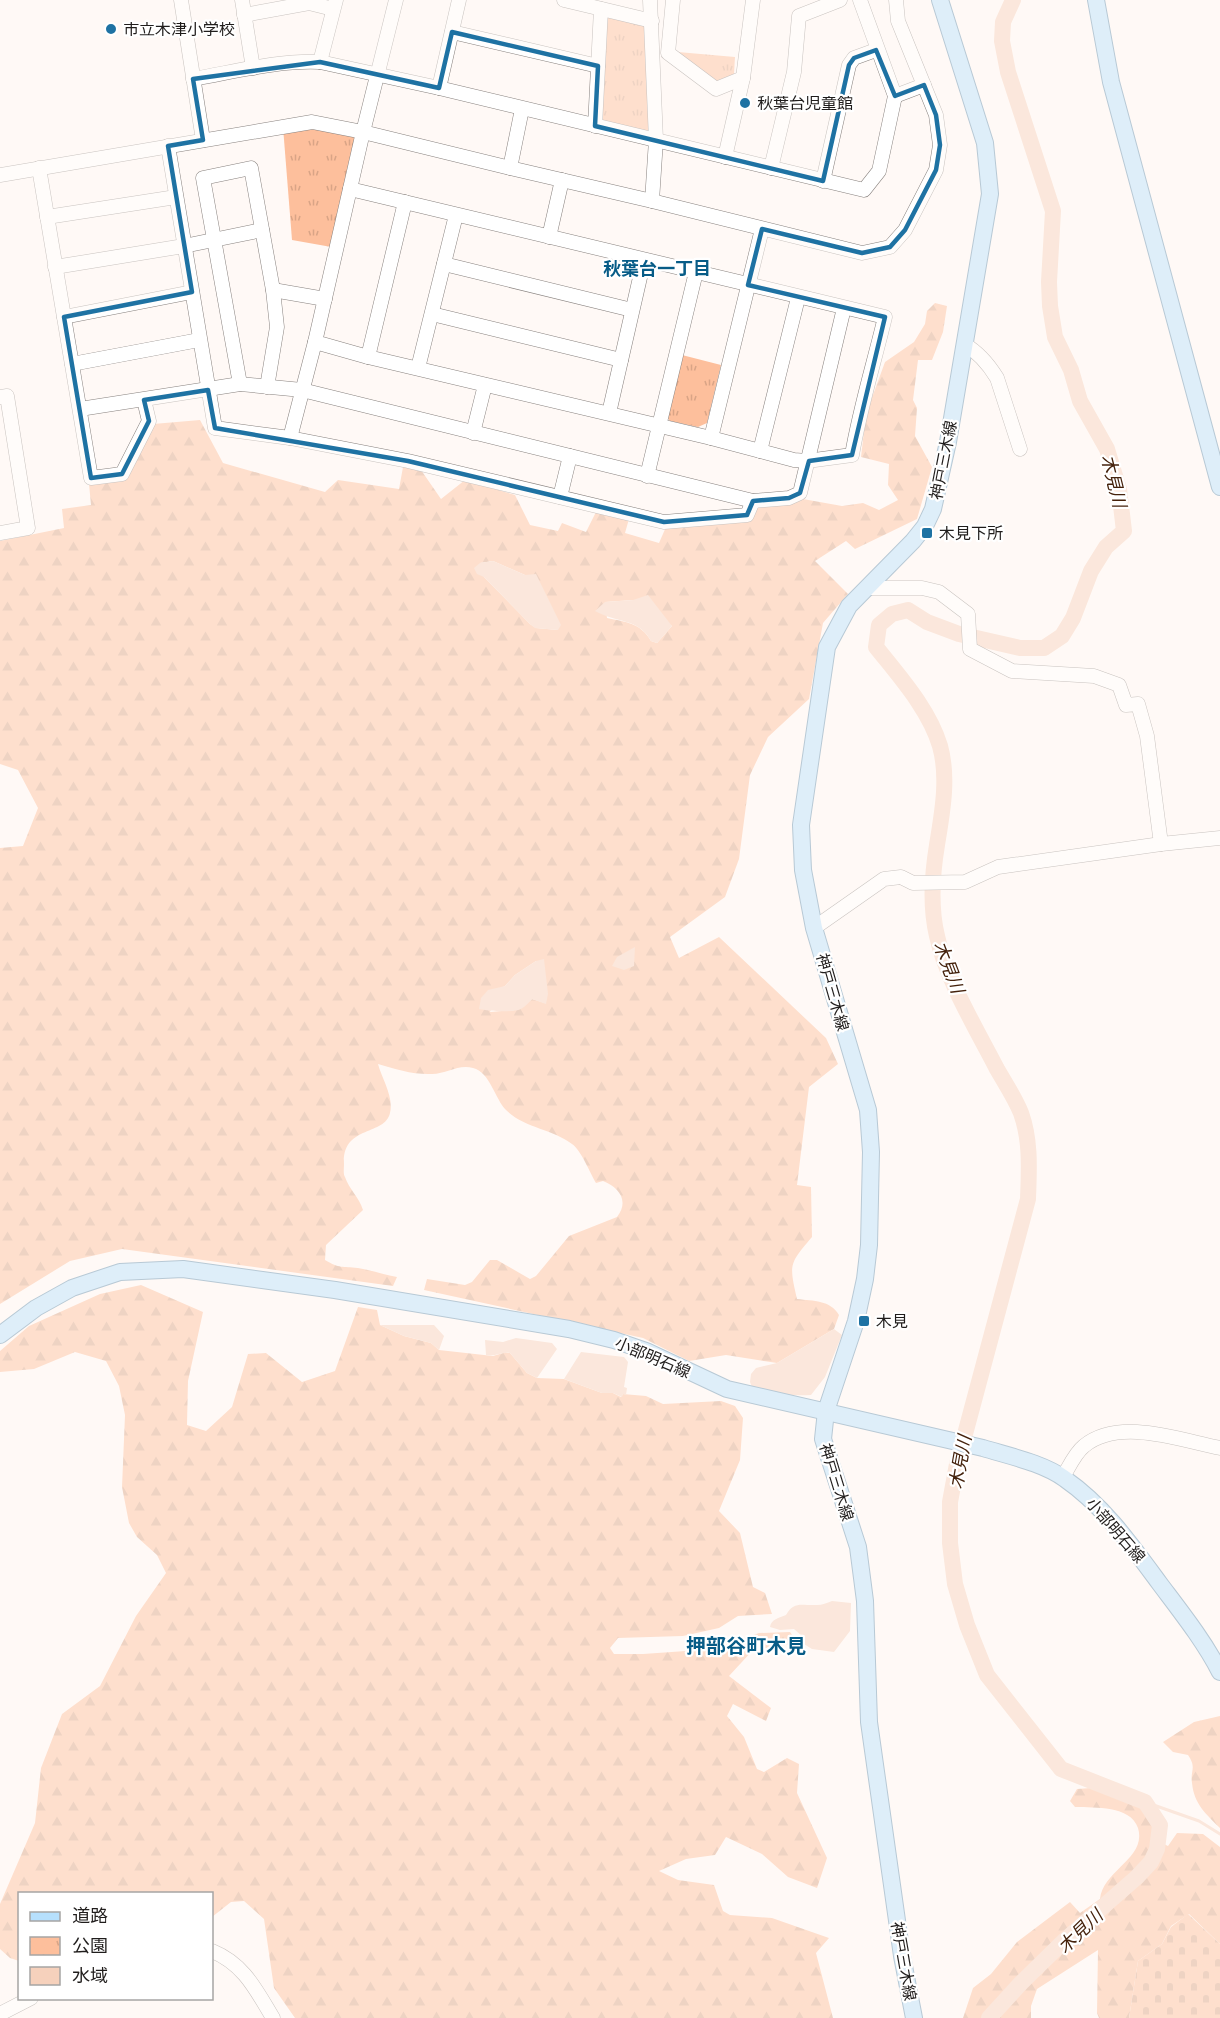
<svg xmlns="http://www.w3.org/2000/svg" width="1220" height="2018" viewBox="0 0 1220 2018" font-family="Quicksand,'Noto Sans JP',sans-serif">
	<style>
		.forest { fill: url(#forest-firs); fill-rule: evenodd }
		.cemetery { fill: url(#cemetery-stones) }
		.park { fill: url(#park-tufts) }
		.water { fill: #f6d1bc }
		.lines { fill: none; stroke-linecap: round; stroke-linejoin: round }
		.stream { stroke: #f6d1bc; stroke-width: 3 }
		.river { stroke: #f6d1bc; stroke-width: 16 }
		.minor-casing { stroke: #88827f; stroke-width: 15 }
		.major-casing { stroke: #628ead; stroke-width: 18 }
		.minor { stroke: #fff; stroke-width: 14 }
		.major { stroke: #b6e0fd; stroke-width: 16 }
		.marked { fill: none; stroke: #1e72a3; stroke-width: 4.5; stroke-linejoin: round }
		.poi-dot { fill: #1e72a3; stroke: #fff; stroke-width: 2 }
		.labels { text-anchor: middle; dominant-baseline: central; stroke-width: 4.5; stroke-linejoin: round; paint-order: stroke }
		.poi-label { font-size: 16px; fill: #201d1c; stroke: #fff; text-anchor: start }
		.street-label { font-size: 16px; fill: #201d1c; stroke: #fff }
		.neighbourhood-label { font-size: 18px; font-weight: bold; fill: #075c87; stroke: #fff }
		.water-label { font-size: 18px; font-style: italic; fill: #45220c; stroke: #fff }
		.quarter-label { font-size: 20px; font-weight: bold; fill: #075c87; stroke: #fff }
	</style>
	<defs>
		<pattern id="forest-firs" width="22" height="20" patternUnits="userSpaceOnUse" patternTransform="scale(1.5)"><rect width="22" height="20" fill="#fdbf9c"/><path d="M5 1l3.5 6h-7zM16 11l3.5 6h-7z" fill="#d9a486"/></pattern>
		<pattern id="cemetery-stones" width="16" height="16" patternUnits="userSpaceOnUse" patternTransform="scale(1.5)"><rect width="16" height="16" fill="#fdbf9c"/><path d="M2 7V4a2 2 0 0 1 4 0v3zM10 15v-3a2 2 0 0 1 4 0v3z" fill="#d9a486"/></pattern>
		<pattern id="park-tufts" width="24" height="20" patternUnits="userSpaceOnUse" patternTransform="scale(1.5)"><rect width="24" height="20" fill="#fdbf9c"/><path d="M3 7l-1-3M5 7V3M7 7l1-3M15 17l-1-3M17 17v-4M19 17l1-3" fill="none" stroke="#d9a486"/></pattern>
	</defs>
	<rect width="100%" height="100%" fill="#fff9f6"/>
	<g class="forest">
		<path d="M935,303l12,3 -4,26 -11,28h-14l-5,40 4,8 -2,28 17,31 -15,52 -62,30 -9,-8 -31,20 33,33 -25,29 -14,76 -41,38 -18,38 -11,84 -14,38 -55,40 9,21 40,-21 107,101 12,26 -29,23 -12,98 14,2 1,50c-23,27 -23,27 -15,62 17,2 33,1 42,16l-5,14 -57,34 -51,-8 -37,6 -46,-23 -219,-48 3,-11 38,6 7,-3 18,-22h7l33,19 6,-3 33,-40 48,-19c13,-17 1,-30 -14,-36l-7,2c-6,-10 -15,-33 -24,-39 -19,-15 -48,-16 -66,-34 -11,-11 -16,-38 -33,-42 -15,-4 -26,6 -41,6 -18,1 -37,-5 -54,-10 4,15 16,33 12,49 -5,23 -48,12 -46,51 0,4 -1,10 1,13 4,12 14,20 18,33l-37,35 -1,15c15,9 17,6 33,8 13,2 26,7 39,9l-4,9 -271,-37 -52,12 -70,43v-456l23,-2 15,-38 -20,-38 -18,-6v-223l64,-13 -2,-19 29,-4 -2,-21 39,-8 25,-52 47,-4 23,43 102,29 13,-12 61,9 4,-22 18,3 20,29 24,-19 50,15 15,30 28,6 4,-8 24,9 11,-22 32,9 -4,14 34,10 7,-16 92,-22 34,-3 11,-3 39,7 21,-3 16,7 19,-10 -10,-15 1,-21 -28,-7 5,-43 19,-52 29,-20 11,-18 2,-13zM493,561l32,14 33,55 -22,-2 -6,-4 -46,-47 -4,-14zM633,600l39,26 -15,17 -6,-2c-10,-18 -25,-19 -44,-23l-2,-16zM536,961l9,42 -13,-4c-17,16 -21,10 -42,13l9,-23 6,-3 10,-11z"/>
		<polygon points="141,1285 203,1312 188,1381 187,1425 206,1431 232,1407 248,1354 266,1353 302,1382 335,1371 358,1307 377,1310 380,1325 404,1336 431,1343 439,1350 493,1356 503,1353 510,1353 527,1373 537,1378 564,1379 602,1393 613,1393 621,1397 623,1394 646,1396 663,1404 721,1401 735,1406 743,1418 740,1460 719,1511 740,1533 753,1587 765,1593 772,1614 738,1616 719,1628 683,1636 618,1638 610,1648 614,1654 643,1654 714,1649 759,1633 790,1632 798,1643 753,1650 729,1676 771,1708 766,1721 733,1704 727,1716 744,1737 757,1769 764,1772 787,1758 799,1764 797,1793 827,1858 817,1888 788,1877 762,1854 726,1837 715,1855 686,1859 659,1871 678,1880 714,1885 723,1911 730,1915 772,1918 829,1938 816,1953 833,2018 295,2018 274,1988 264,1919 244,1901 231,1902 212,1917 212,1894 20,1894 19,1961 10,1958 0,1949 0,1904 35,1823 41,1768 62,1714 100,1686 136,1616 166,1573 157,1555 137,1537 129,1523 122,1487 125,1415 119,1386 106,1361 75,1352 34,1369 0,1372 0,1351 29,1326 100,1294"/>
		<path d="M1220,1716v112c-14,-14 -26,-24 -28,-45 -2,-13 5,-15 -4,-28l-15,-3 -10,-10 31,-20z"/>
		<path d="M1091,1788l49,18 14,17v16l14,7 9,-13 26,1 17,13v97l-31,-30 -18,12 -9,18 -24,17 -9,57h-30l-2,-5 1,-63 -61,39 -6,17v12h-68l10,-30 18,-14 26,-32 53,-40 10,11 20,-14c3,-29 47,-41 38,-71 -8,-23 -43,-20 -63,-21l-5,-6 7,-12z"/>
	</g>
	<polygon class="cemetery" points="1188,1914 1220,1944 1220,2018 1129,2018 1138,1961 1162,1944 1171,1927"/>
	<g class="park">
		<polygon points="601,9 652,21 656,140 595,126"/>
		<polygon points="678,52 735,57 734,74 717,83 679,55"/>
		<polygon points="312,122 363,132 337,248 292,240 283,127"/>
		<polygon points="682,355 721,365 707,423 698,427 670,421 666,416"/>
	</g>
	<g class="water">
		<polygon points="493,561 525,575 536,574 561,625 558,630 535,628 530,624 484,577 477,574 474,568 480,563"/>
		<path d="M648,595l24,31 -15,17 -6,-2c-12,-23 -35,-18 -56,-30l10,-9 28,-2z"/>
		<polygon points="635,947 634,966 624,970 612,966 617,957"/>
		<path d="M544,959l4,35 -2,10 -14,-5c-3,3 -7,8 -11,10 -9,4 -33,2 -42,0l2,-11 7,-8 17,-4 10,-11 21,-14z"/>
		<polygon points="380,1325 434,1325 444,1336 439,1350 431,1343 404,1336"/>
		<path d="M834,1329l8,6 -17,42 -14,18c-20,1 -40,-1 -59,-8l-2,-5 1,-8 5,-6 21,-5z"/>
		<path d="M516,1338l36,5 5,6 -20,29 -10,-5 -17,-20c-9,-1 -15,4 -24,2l-1,-15 18,2z"/>
		<polygon points="581,1352 624,1357 628,1362 624,1387 627,1388 626,1395 623,1394 622,1397 613,1393 602,1393 564,1379"/>
		<path d="M832,1601l19,2 -1,28 -16,21 -22,-3 -8,-5 -2,-8 -8,-7 -14,1 -10,-3c1,-8 9,-9 16,-12 8,-15 17,-9 31,-10 5,0 10,-2 15,-4z"/>
	</g>
	<g class="lines">
		<polyline class="stream" points="1145,1802 1199,1821 1220,1834"/>
		<path class="river" d="M989,2018l32,-35 44,-43 72,-63 14,-15 6,-13 3,-24 -15,-23 -84,-33 -74,-94 -20,-50 -12,-41 -5,-41v-41l7,-38 71,-265c1,-29 3,-58 -7,-86 -6,-15 -16,-30 -24,-44 -20,-39 -51,-90 -60,-133 -7,-29 -5,-61 0,-91 5,-31 12,-67 3,-99 -11,-37 -41,-70 -64,-99l3,-22 13,-11 16,-4 19,12 32,12 61,14h24l18,-12 11,-18 18,-47 15,-24 18,-16 -5,-42 -12,-40 -27,-48 -9,-31 -16,-33 -5,-31 -1,-24 4,-71 -45,-139 -6,-31 1,-19 10,-22"/>
		<defs>
			<g id="minor">
				<polyline points="181,0 203,140"/>
				<polyline points="242,0 253,68"/>
				<polyline points="396,0 363,132 315,342 368,357 711,438 762,229"/>
				<polyline points="564,0 652,21"/>
				<polyline points="650,0 656,140 652,201"/>
				<polyline points="673,0 668,53 716,89 743,78"/>
				<polyline points="244,15 309,3 333,9"/>
				<polyline points="452,32 598,66"/>
				<polyline points="320,62 336,0"/>
				<path d="M193,79c41,-7 85,-19 127,-17l119,26 425,102 15,-19 16,-75 -35,-96"/>
				<polyline points="439,88 459,0"/>
				<polyline points="895,96 924,85"/>
				<polyline points="595,126 601,9"/>
				<polyline points="168,146 215,428 290,438 408,461 664,522 747,515 753,501"/>
				<polyline points="725,157 743,78 753,0"/>
				<polyline points="39,168 91,478 122,474 149,421 144,400"/>
				<polyline points="510,168 522,109"/>
				<polyline points="771,168 794,72 799,16 840,0"/>
				<polyline points="0,175 312,122 363,132 510,168 652,201 862,253 890,247 905,230 936,170 940,145 936,115 898,21 896,0"/>
				<polyline points="823,181 849,65 854,58 876,50"/>
				<path d="M350,189l535,128c-11,46 -25,91 -33,138l-45,6 -13,-1 -83,-22"/>
				<polyline points="47,217 176,197"/>
				<polyline points="549,237 562,180"/>
				<polyline points="444,264 632,310"/>
				<polyline points="55,267 184,246 262,230"/>
				<polyline points="273,290 325,299"/>
				<polyline points="432,314 621,360"/>
				<polyline points="64,317 192,292"/>
				<path d="M964,344c14,8 25,21 33,34l23,71"/>
				<polyline points="368,357 405,202"/>
				<polyline points="72,364 199,340"/>
				<polyline points="418,368 456,215"/>
				<polyline points="240,384 203,178 251,168 273,290 277,327 267,387"/>
				<polyline points="0,397 7,396 28,528 0,533"/>
				<polyline points="80,409 240,384 302,390 753,501 789,498 800,493 844,308"/>
				<polyline points="609,413 644,260"/>
				<polyline points="473,433 485,385"/>
				<polyline points="290,438 315,342"/>
				<polyline points="760,451 798,298"/>
				<polyline points="647,476 696,272"/>
				<polyline points="560,497 570,456"/>
				<polyline points="867,588 922,588 939,592 968,614 970,649 1012,671 1094,676 1119,685 1126,705 1138,704 1147,736 1161,844"/>
				<polyline points="814,928 884,879 901,877 913,883 965,882 998,867 1161,844 1220,838"/>
				<path d="M1063,1477c6,-10 12,-24 21,-31 35,-29 96,-6 136,2"/>
				<path d="M212,1951c32,13 44,39 61,67"/>
				<polyline points="0,2014 31,1998"/>
			</g>
			<g id="major">
				<polyline points="1096,0 1111,82 1220,487"/>
				<path d="M0,1335l36,-27 36,-20 48,-16 63,-3 152,21 234,39 45,11 32,11 81,38 256,59c26,8 60,15 82,31 39,27 67,67 95,105 21,28 44,57 60,88"/>
				<polyline points="914,2018 902,1956 869,1722 865,1601 858,1547 823,1439 826,1411 856,1321 865,1279 869,1245 871,1152 868,1110 814,928 803,870 801,825 827,647 849,606 913,541 925,526 933,509 948,442 990,194 985,143 940,0"/>
			</g>
		</defs>
		<use href="#minor" class="minor-casing"/>
		<use href="#major" class="major-casing"/>
		<use href="#minor" class="minor"/>
		<use href="#major" class="major"/>
	</g>
	<path d="M0 0H1220V2018H0ZM452,32l146,34 -3,60 228,55 26,-116 5,-7 22,-8 19,46 29,-11 12,30 4,30 -4,25 -31,60 -15,17 -28,6 -100,-24 -14,56 137,32 -33,138 -43,6 -9,32 -11,5 -36,3 -6,14 -83,7 -256,-61 -193,-33 -7,-38 -64,10 5,21 -27,53 -31,4 -27,-161 128,-25 -24,-146 35,-6 -10,-61 127,-17 119,26z" fill="#fff9f6" fill-opacity=".55" fill-rule="evenodd"/>
	<path class="marked" d="M452,32l146,34 -3,60 228,55 26,-116 5,-7 22,-8 19,46 29,-11 12,30 4,30 -4,25 -31,60 -15,17 -28,6 -100,-24 -14,56 137,32 -33,138 -43,6 -9,32 -11,5 -36,3 -6,14 -83,7 -256,-61 -193,-33 -7,-38 -64,10 5,21 -27,53 -31,4 -27,-161 128,-25 -24,-146 35,-6 -10,-61 127,-17 119,26z"/>
	<g class="poi-dot">
		<circle cx="111" cy="29" r="6"/>
		<circle cx="745" cy="103" r="6"/>
		<rect x="921" y="527" width="12" height="12" rx="3"/>
		<rect x="858" y="1315" width="12" height="12" rx="3"/>
	</g>
	<g class="labels">
		<g class="poi-label">
			<text x="123" y="29">市立木津小学校</text>
			<text x="757" y="103">秋葉台児童館</text>
			<text x="939" y="533">木見下所</text>
			<text x="876" y="1321">木見</text>
		</g>
		<g class="street-label">
			<text transform="translate(943 460) rotate(-79)">神戸三木線</text>
			<text transform="translate(833 992) rotate(74)">神戸三木線</text>
			<text transform="translate(653 1357) rotate(23)">小部明石線</text>
			<text transform="translate(837 1482) rotate(73)">神戸三木線</text>
			<text transform="translate(1116 1530) rotate(49)">小部明石線</text>
			<text transform="translate(904 1961) rotate(80)">神戸三木線</text>
		</g>
		<g class="neighbourhood-label">
			<text x="657" y="268">秋葉台一丁目</text>
		</g>
		<g class="water-label">
			<text transform="translate(1114 481) rotate(76)">木見川</text>
			<text transform="translate(949 967) rotate(69)">木見川</text>
			<text transform="translate(960 1462) rotate(-80)">木見川</text>
			<text transform="translate(1080 1931) rotate(-44)">木見川</text>
		</g>
		<g class="quarter-label">
			<text x="746" y="1645">押部谷町木見</text>
		</g>
	</g>
	<rect x="18" y="1892" width="195" height="108" fill="#ffffff" stroke="#a6a5a4" stroke-width="1.5"/>
	<rect x="30" y="1912" width="30" height="9" fill="#b6e0fd" stroke="#a6a5a4" stroke-width="1.5"/>
	<text x="72" y="1922" font-size="18" fill="#201d1c">道路</text>
	<rect x="30" y="1937" width="30" height="18" fill="url(#park-tufts)" stroke="#a6a5a4" stroke-width="1.5"/>
	<text x="72" y="1952" font-size="18" fill="#201d1c">公園</text>
	<rect x="30" y="1967" width="30" height="18" fill="#f6d1bc" stroke="#a6a5a4" stroke-width="1.5"/>
	<text x="72" y="1982" font-size="18" fill="#201d1c">水域</text>
</svg>
